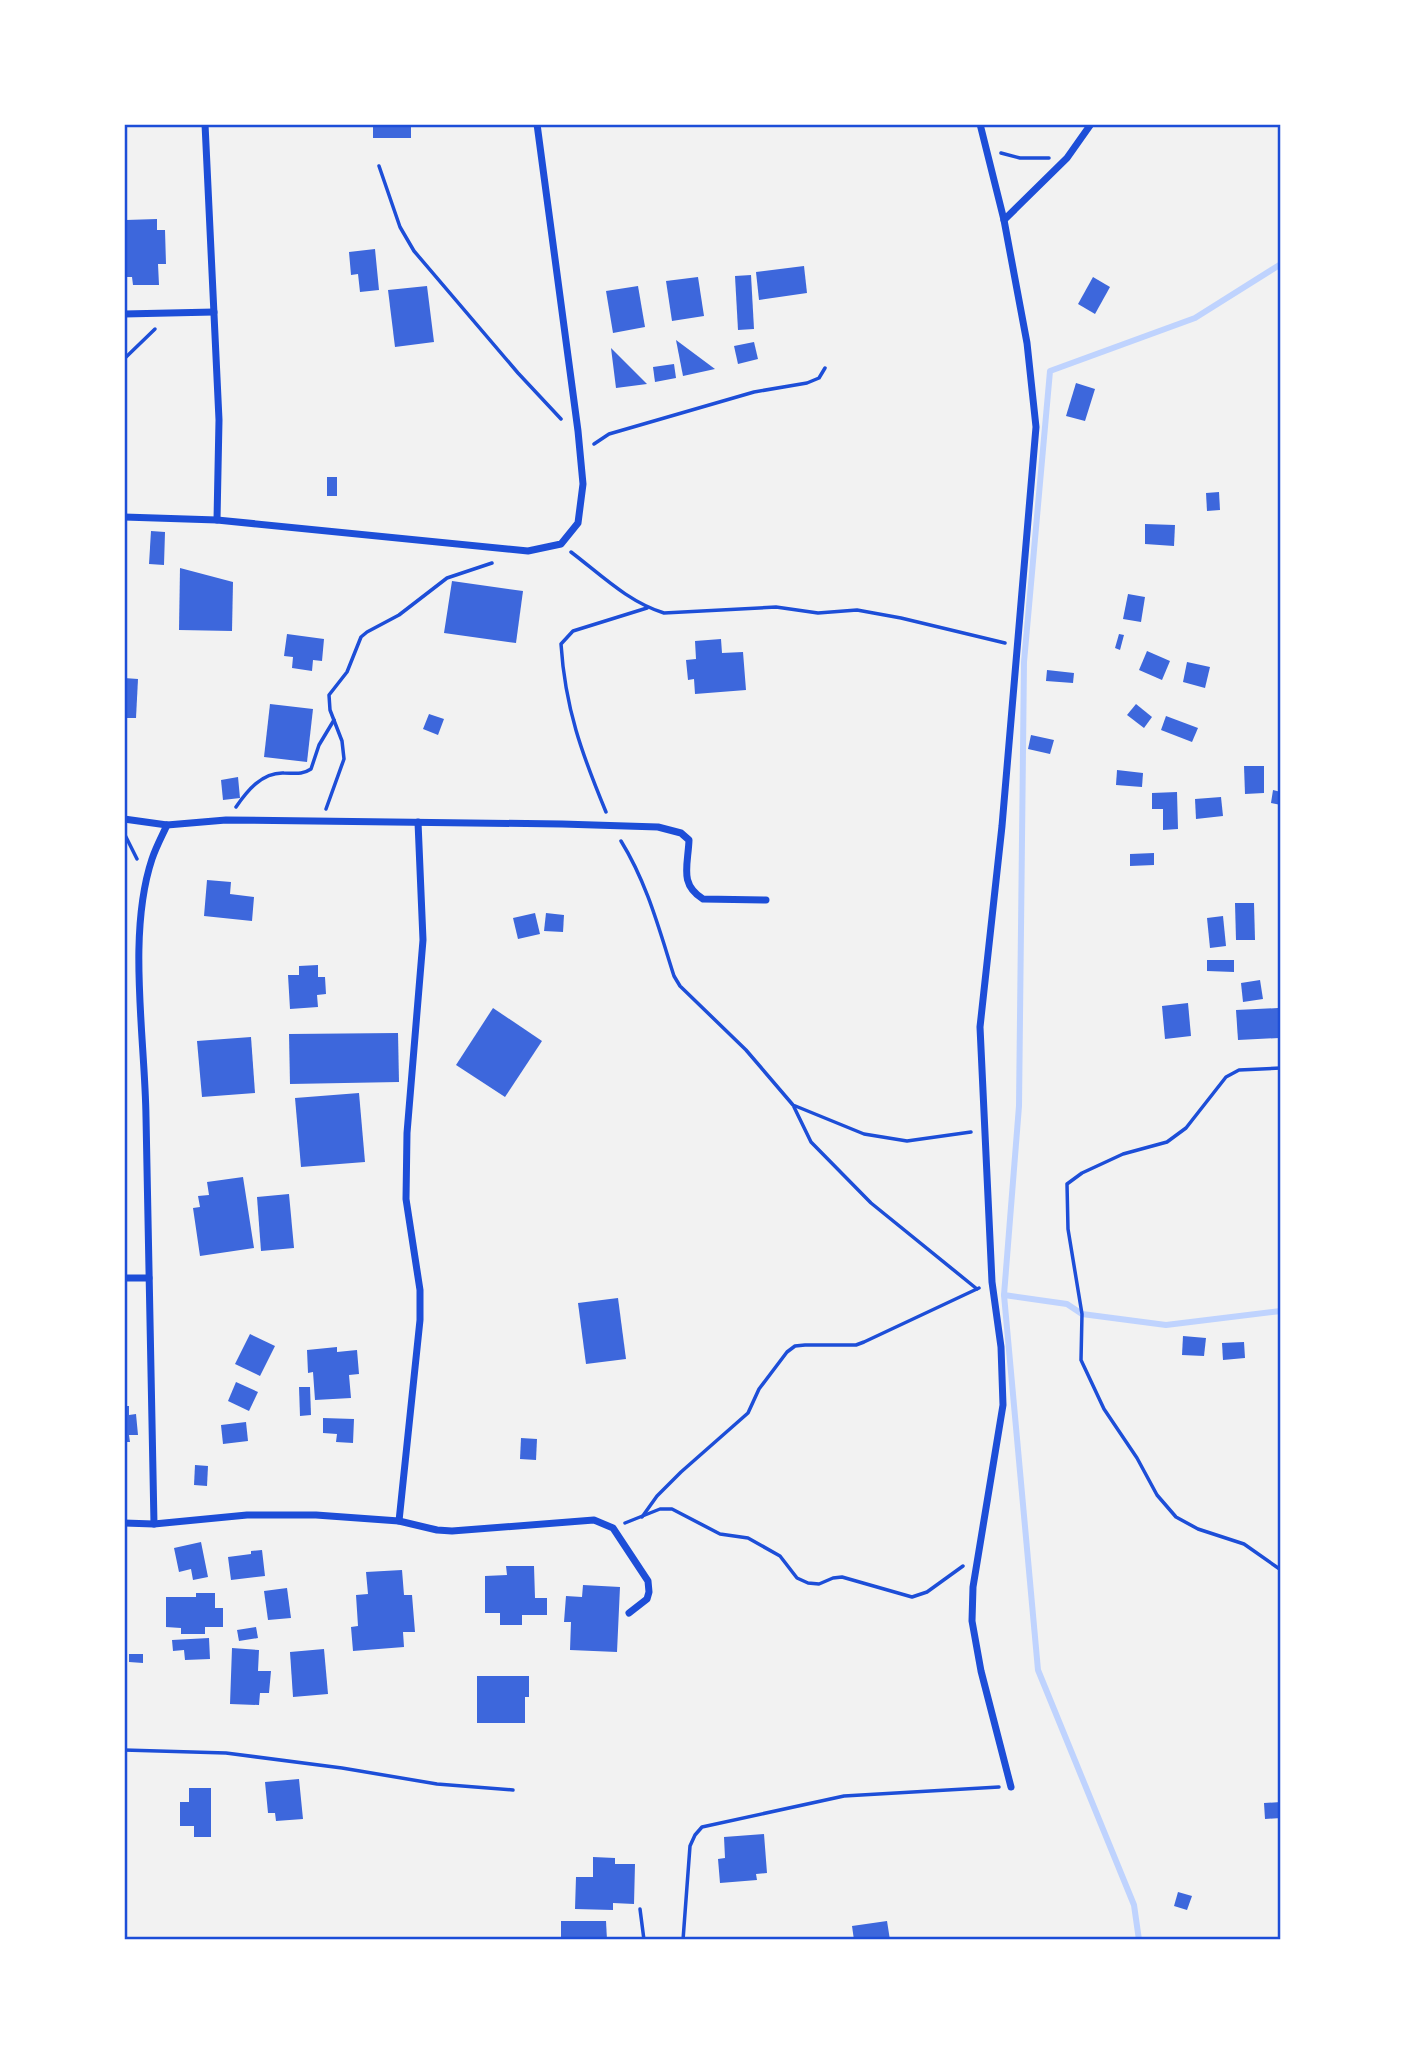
<svg xmlns="http://www.w3.org/2000/svg" width="1405" height="2064" viewBox="0 0 1405 2064" font-family="Jost,sans-serif">
	<style>
		.lines { fill: none; stroke-linecap: round; stroke-linejoin: round }
		.stream { stroke: #bfd3fe; stroke-width: 6 }
		.building { fill: #3d67dc }
		.path { stroke: #1d4ed8; stroke-width: 3.5 }
		.minor { stroke: #1d4ed8; stroke-width: 7 }
		.neatline { fill: none; stroke: #1d4ed8; stroke-width: 2.5 }
	</style>
	<rect width="100%" height="100%" fill="#f2f2f2"/>
	<g class="lines">
		<g class="stream">
			<polyline points="1004,1295 1067,1304 1082,1314 1166,1325 1281,1311"/>
			<polyline points="1139,1940 1134,1905 1038,1670 1004,1295 1019,1106 1024,662 1050,371 1195,318 1281,264"/>
		</g>
	</g>
	<g class="building">
		<rect x="373" y="124" width="38" height="14"/>
		<polygon points="157,219 157,230 165,230 166,264 158,264 159,285 133,285 132,277 124,277 126,220"/>
		<polygon points="375,249 379,290 360,292 358,274 351,275 349,252"/>
		<polygon points="804,266 807,293 759,300 756,272"/>
		<polygon points="751,275 754,329 738,330 735,276"/>
		<polygon points="698,277 704,316 672,321 666,281"/>
		<polygon points="1093,277 1110,287 1095,314 1078,304"/>
		<polygon points="427,286 434,342 395,347 388,290"/>
		<polygon points="638,286 645,327 613,333 606,291"/>
		<polygon points="676,340 715,369 683,376"/>
		<polygon points="754,342 758,359 738,364 734,346"/>
		<polygon points="611,348 647,384 616,388"/>
		<polygon points="674,364 676,378 655,382 653,367"/>
		<polygon points="1076,383 1095,389 1085,421 1066,416"/>
		<rect x="327" y="477" width="10" height="19"/>
		<polygon points="1219,492 1220,510 1207,511 1206,493"/>
		<polygon points="1145,524 1175,525 1174,546 1145,544"/>
		<polygon points="151,531 165,532 164,565 149,564"/>
		<polygon points="180,568 233,582 232,631 179,630"/>
		<polygon points="452,581 523,591 516,643 444,633"/>
		<polygon points="1128,594 1145,597 1141,622 1123,619"/>
		<polygon points="287,634 324,639 322,661 313,660 312,671 292,668 293,657 284,656"/>
		<polygon points="1119,634 1124,635 1120,650 1115,648"/>
		<polygon points="721,639 722,653 743,652 746,690 695,694 694,679 688,680 686,660 696,659 695,641"/>
		<polygon points="1147,651 1170,661 1162,680 1139,670"/>
		<polygon points="1187,662 1210,667 1205,688 1183,682"/>
		<polygon points="1047,670 1074,673 1073,683 1046,681"/>
		<polygon points="124,678 138,679 136,718 124,718"/>
		<polygon points="270,704 313,709 307,762 264,757"/>
		<polygon points="1136,704 1152,717 1144,728 1127,715"/>
		<polygon points="429,714 444,719 438,735 423,729"/>
		<polygon points="1166,716 1198,728 1192,742 1161,730"/>
		<polygon points="1031,735 1054,740 1050,754 1028,749"/>
		<polygon points="1244,766 1264,766 1264,793 1245,794"/>
		<polygon points="1117,770 1143,773 1142,787 1116,785"/>
		<polygon points="238,777 240,798 223,800 221,780"/>
		<polygon points="1273,790 1281,792 1281,805 1271,803"/>
		<polygon points="1177,792 1178,829 1163,830 1163,809 1152,809 1152,793"/>
		<polygon points="1221,797 1223,816 1196,819 1195,799"/>
		<polygon points="1154,853 1154,865 1130,866 1130,854"/>
		<polygon points="207,880 231,882 230,894 254,897 252,921 204,916"/>
		<polygon points="1235,903 1254,903 1255,940 1236,940"/>
		<polygon points="535,913 540,934 518,939 513,918"/>
		<polygon points="546,913 564,915 563,932 544,931"/>
		<polygon points="1223,916 1226,946 1210,948 1207,918"/>
		<polygon points="1207,960 1234,960 1234,972 1207,971"/>
		<polygon points="318,965 318,977 325,977 326,994 317,995 318,1007 290,1009 288,975 299,975 299,966"/>
		<polygon points="1260,980 1263,999 1243,1002 1241,983"/>
		<polygon points="1188,1003 1191,1036 1165,1039 1162,1006"/>
		<polygon points="493,1008 542,1041 505,1097 456,1065"/>
		<polygon points="1278,1008 1279,1038 1238,1040 1236,1010"/>
		<polygon points="398,1033 399,1082 290,1084 289,1034"/>
		<polygon points="251,1037 255,1093 202,1097 197,1041"/>
		<polygon points="359,1093 365,1162 301,1167 295,1098"/>
		<polygon points="243,1177 254,1248 200,1256 193,1208 200,1207 198,1196 209,1195 207,1182"/>
		<polygon points="289,1194 294,1248 261,1251 257,1197"/>
		<polygon points="618,1298 626,1359 586,1364 578,1303"/>
		<polygon points="250,1334 275,1346 260,1376 235,1364"/>
		<polygon points="1183,1336 1206,1338 1204,1356 1182,1355"/>
		<polygon points="1244,1342 1245,1358 1223,1360 1222,1343"/>
		<polygon points="337,1347 337,1352 357,1350 359,1374 349,1375 351,1398 315,1400 313,1372 308,1373 307,1350"/>
		<polygon points="236,1382 258,1392 249,1411 228,1401"/>
		<polygon points="299,1387 310,1387 311,1415 300,1416"/>
		<polygon points="124,1406 129,1406 129,1415 136,1414 138,1435 129,1435 130,1442 124,1442"/>
		<polygon points="323,1418 354,1419 353,1443 336,1442 337,1434 323,1433"/>
		<polygon points="246,1422 248,1441 223,1444 221,1425"/>
		<polygon points="521,1438 537,1439 536,1460 520,1459"/>
		<polygon points="195,1465 208,1466 207,1486 194,1485"/>
		<polygon points="201,1542 208,1577 193,1580 191,1569 179,1572 174,1548"/>
		<polygon points="262,1550 265,1576 231,1580 228,1557 251,1554 251,1551"/>
		<polygon points="506,1566 534,1566 535,1598 547,1598 547,1615 522,1615 522,1625 500,1625 500,1613 485,1613 485,1576 507,1575"/>
		<polygon points="402,1570 404,1595 412,1595 415,1632 403,1632 404,1647 353,1651 351,1627 358,1626 356,1595 368,1594 366,1572"/>
		<polygon points="583,1585 620,1587 617,1652 570,1650 571,1622 564,1622 566,1596 582,1597"/>
		<polygon points="287,1588 291,1618 268,1620 264,1591"/>
		<polygon points="196,1593 215,1593 215,1608 223,1608 223,1627 205,1627 205,1634 181,1634 181,1628 166,1627 166,1597 196,1597"/>
		<polygon points="256,1627 258,1638 239,1641 237,1630"/>
		<polygon points="209,1638 210,1659 185,1660 184,1650 173,1651 172,1640"/>
		<polygon points="232,1648 259,1650 258,1671 271,1671 269,1693 260,1693 259,1705 230,1704"/>
		<polygon points="324,1649 328,1694 293,1697 290,1652"/>
		<polygon points="129,1654 143,1654 143,1663 129,1662"/>
		<polygon points="477,1676 529,1676 529,1697 525,1697 525,1723 477,1723"/>
		<polygon points="299,1779 303,1819 276,1821 275,1813 268,1813 265,1782"/>
		<polygon points="189,1788 211,1788 211,1837 194,1837 194,1826 180,1826 180,1802 189,1802"/>
		<polygon points="1281,1802 1281,1818 1265,1819 1264,1803"/>
		<polygon points="764,1834 767,1873 756,1874 757,1880 720,1883 718,1859 725,1858 724,1837"/>
		<polygon points="593,1857 615,1858 615,1864 635,1864 634,1904 613,1903 613,1910 575,1909 576,1877 593,1877"/>
		<polygon points="1178,1892 1192,1896 1187,1910 1174,1906"/>
		<polygon points="561,1921 606,1921 607,1940 561,1940"/>
		<polygon points="887,1921 890,1940 854,1940 852,1926"/>
	</g>
	<g class="lines">
		<g class="path">
			<polyline points="1001,153 1020,158 1049,158"/>
			<polyline points="379,166 400,227 414,251 518,373 561,419"/>
			<polyline points="124,359 155,329"/>
			<polyline points="594,444 609,434 754,392 807,383 819,378 825,368"/>
			<path d="M571,552c29,22 57,50 93,61l112,-6 42,6 39,-3 44,8 104,25"/>
			<path d="M236,807c11,-16 26,-35 48,-34 11,0 18,2 27,-4l8,-24 15,-25"/>
			<polyline points="326,809 344,759 342,741 330,710 329,695 347,672 361,637 367,632 399,615 447,578 492,563"/>
			<path d="M606,812c-24,-58 -41,-104 -45,-168l12,-13 74,-23"/>
			<polyline points="124,833 137,859"/>
			<path d="M621,841c26,42 38,88 53,135l6,10 66,64 47,55 71,29 43,7 64,-9"/>
			<polyline points="1281,1068 1239,1070 1226,1077 1186,1128 1167,1142 1123,1154 1082,1173 1067,1184 1068,1229 1082,1314 1081,1360 1104,1409 1137,1458 1157,1495 1176,1517 1198,1529 1244,1544 1281,1570"/>
			<polyline points="794,1107 811,1142 871,1203 977,1289"/>
			<polyline points="642,1517 657,1496 681,1472 748,1413 759,1389 787,1352 795,1346 805,1345 856,1345 864,1342 979,1288"/>
			<polyline points="625,1523 660,1509 672,1509 720,1534 748,1538 780,1556 797,1578 808,1583 819,1584 833,1578 842,1577 912,1597 927,1592 963,1566"/>
			<polyline points="124,1750 226,1753 342,1768 437,1784 513,1790"/>
			<polyline points="640,1909 644,1940"/>
			<polyline points="683,1940 690,1846 695,1835 702,1827 844,1796 999,1787"/>
		</g>
		<g class="minor">
			<polyline points="205,124 219,420 217,520"/>
			<polyline points="980,124 1004,220 1027,343 1036,427 1002,826 980,1027 992,1282 1001,1347 1003,1405 973,1587 972,1621 981,1671 1011,1787"/>
			<polyline points="1004,220 1067,158 1091,124"/>
			<polyline points="124,314 214,312"/>
			<polyline points="124,517 217,520 528,551 561,544 578,523 583,484 578,431 537,124"/>
			<path d="M124,819l43,6 59,-5 336,4 96,3 23,6 8,7c-1,26 -10,44 14,59l63,1"/>
			<polyline points="124,1278 149,1278"/>
			<polyline points="399,1521 420,1320 420,1290 406,1199 407,1133 423,940 418,822"/>
			<polyline points="124,1523 154,1524 247,1515 316,1515 399,1521 437,1530 452,1531 594,1520 613,1528 648,1581 649,1592 647,1599 629,1613"/>
			<path d="M154,1524c-3,-136 -5,-272 -8,-407 -1,-79 -19,-183 6,-258 4,-12 10,-23 15,-34"/>
		</g>
	</g>
	<rect width="1405" height="2064" fill="none" stroke="#ffffff" stroke-width="252"/>
	<rect x="126" y="126" width="1153" height="1812" class="neatline"/>
</svg>
